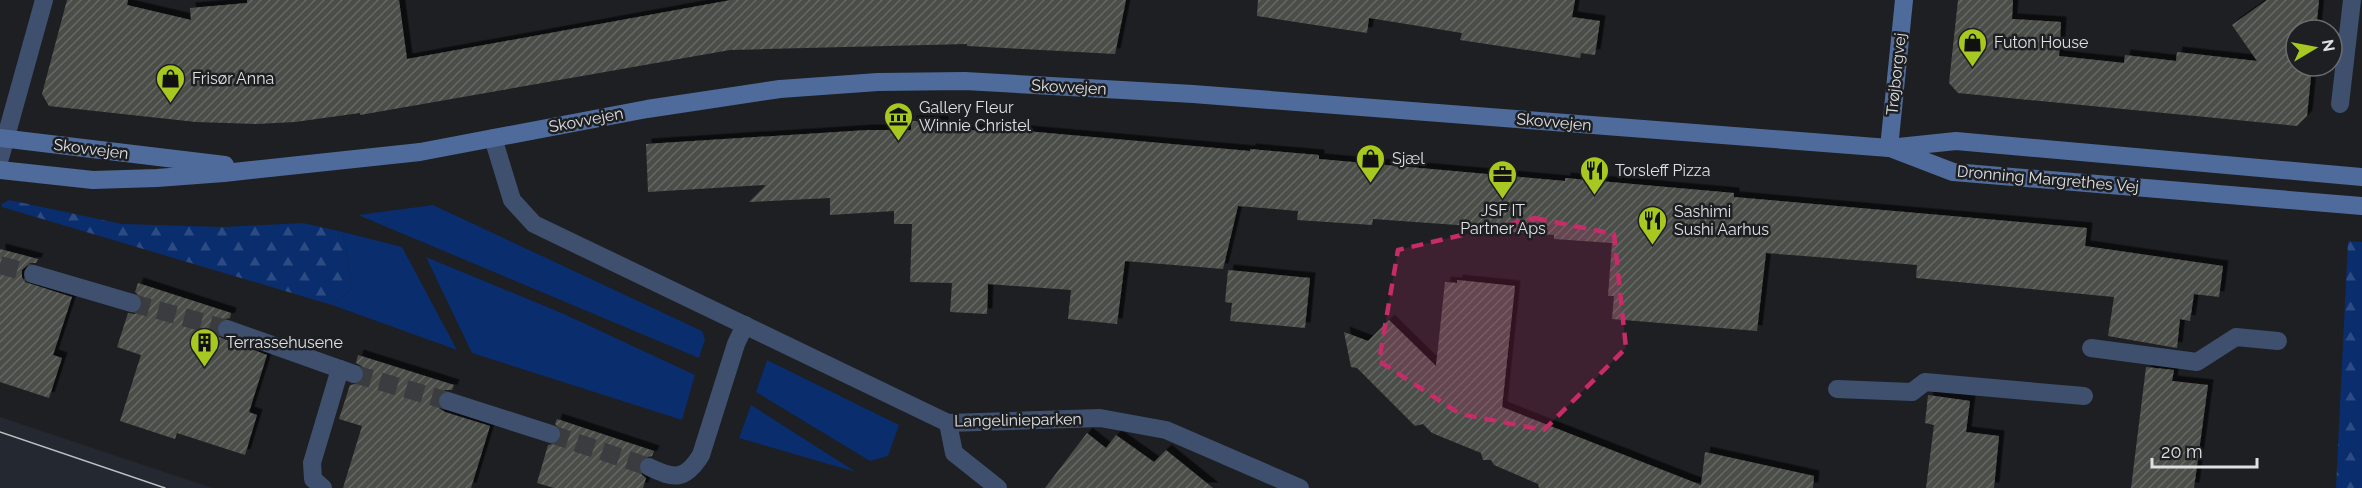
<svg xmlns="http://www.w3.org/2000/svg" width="2362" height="488" viewBox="0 0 2362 488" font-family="Raleway,sans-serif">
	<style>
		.built { fill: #242931 }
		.green { fill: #092d6d }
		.forest { fill: url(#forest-firs) }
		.building { fill: url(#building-hatch); filter: url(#shadow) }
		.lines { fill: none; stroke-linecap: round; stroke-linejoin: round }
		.street-tunnel { stroke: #3a3c3f; stroke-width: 18; stroke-dasharray: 18 9; stroke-linecap: butt }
		.lane { stroke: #3e506e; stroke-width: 18 }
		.street { stroke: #3e506e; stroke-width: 18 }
		.secondary { stroke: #4f6b9b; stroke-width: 18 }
		.tram { stroke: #bdbec1; stroke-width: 1.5 }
		.marked { fill: #c52c68; fill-opacity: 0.2; stroke: #c52c68; stroke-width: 4.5; stroke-dasharray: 12 8; stroke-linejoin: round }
		.labels { text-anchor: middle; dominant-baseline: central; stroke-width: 5; stroke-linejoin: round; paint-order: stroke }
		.poi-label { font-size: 16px; fill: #dfe0e2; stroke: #1d1f22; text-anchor: start }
		.street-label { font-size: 16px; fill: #dfe0e2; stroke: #1d1f22 }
	</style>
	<defs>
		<pattern id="forest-firs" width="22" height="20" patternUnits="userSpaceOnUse" patternTransform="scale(1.5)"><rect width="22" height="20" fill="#092d6d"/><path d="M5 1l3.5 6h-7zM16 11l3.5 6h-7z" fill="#2c4b82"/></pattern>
		<pattern id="building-hatch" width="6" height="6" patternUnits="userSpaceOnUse" patternTransform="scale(1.5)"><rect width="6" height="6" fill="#4c4e4a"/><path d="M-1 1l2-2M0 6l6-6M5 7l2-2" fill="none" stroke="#656764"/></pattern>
		<filter id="shadow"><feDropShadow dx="5.5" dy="-5.5" stdDeviation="0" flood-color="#0009"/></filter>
	</defs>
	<rect width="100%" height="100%" fill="#1d1f22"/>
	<polygon class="built" points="0,417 212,488 0,488"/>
	<g class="green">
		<polygon points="433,205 702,331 705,339 699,358 358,215"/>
		<polygon points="343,232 402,247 457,350 332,305 352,289"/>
		<polygon points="426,257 564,314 695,375 682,420 472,353"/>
		<polygon points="767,360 899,425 888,456 870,461 756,392"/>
		<polygon points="751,405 856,472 739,438"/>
	</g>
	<g class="forest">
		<polygon points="9,200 122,224 223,227 303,223 343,232 352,289 332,305 2,207 2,204"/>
		<polygon points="2348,241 2362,242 2362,488 2336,488"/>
	</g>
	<g class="building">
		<polygon points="67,0 128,0 127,5 191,20 190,8 247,3 247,0 399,0 407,59 731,0 1126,0 1115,54 967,46 967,44 730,50 360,115 360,113 295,122 256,124 196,122 49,106 42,94"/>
		<polygon points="1258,0 1575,0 1572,17 1600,21 1595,55 1581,53 1580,58 1460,40 1462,33 1369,18 1367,33 1257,16"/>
		<polygon points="1958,0 2013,0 2012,19 2061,22 2059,56 2124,63 2125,55 2176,61 2177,52 2257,61 2232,25 2267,0 2319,0 2316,30 2296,30 2296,66 2312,66 2307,116 2297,126 1958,93 1949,83"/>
		<polygon points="911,121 943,121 943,130 1014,130 1250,151 1250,149 1319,155 1319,159 1565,181 1565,178 1734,193 1734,197 2087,228 2085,246 2223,266 2219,297 2194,294 2190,321 2180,319 2177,348 2108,336 2114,297 1916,278 1917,265 1766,253 1757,331 1612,319 1614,296 1608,296 1612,243 1554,239 1554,235 1485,230 1485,227 1373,219 1372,225 1297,220 1298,211 1238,206 1223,269 1125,261 1117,324 1068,319 1071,290 988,284 987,314 950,312 952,283 910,282 912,224 894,224 894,211 830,215 830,198 749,202 766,185 648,192 646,144 868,130 911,130"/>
		<polygon points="0,249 38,259 36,263 30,263 22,270 22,277 25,282 72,297 53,355 62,358 49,398 0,382"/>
		<polygon points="1228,270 1310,278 1305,328 1230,321 1232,303 1225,302"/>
		<polygon points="1457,280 1515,286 1502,407 1701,485 1705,452 1814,476 1813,488 1539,488 1538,484 1494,465 1491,460 1483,460 1481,453 1432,433 1423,424 1415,426 1357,368 1351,367 1344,332 1368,341 1389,320 1436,366 1445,282 1457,283"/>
		<polygon points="138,283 231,313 230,318 220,320 217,325 216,332 219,337 267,355 249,412 257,415 245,455 177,433 175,439 120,421 141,355 117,347 128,313 135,314 143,307 143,300 135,292"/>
		<polygon points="358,355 454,385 452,390 445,390 438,397 439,408 445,412 490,426 471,488 343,488 362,426 339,419 350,385 361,383 365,377 363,367 356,363"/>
		<polygon points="2146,367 2174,370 2172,381 2208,385 2194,488 2131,488"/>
		<polygon points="1928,395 1970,401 1966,432 1999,436 1994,488 1926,488 1934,425 1925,423"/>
		<polygon points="557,419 654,451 652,456 643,458 639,463 640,473 646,478 643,488 554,488 537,483 548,445 558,443 562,437 562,431 555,424"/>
		<polygon points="1087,433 1106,448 1116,435 1154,462 1166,450 1213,488 1045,488"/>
	</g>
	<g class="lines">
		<g class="street-tunnel">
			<polyline points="0,265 33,274"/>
			<polyline points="132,303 227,329"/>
			<polyline points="354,374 448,401"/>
			<polyline points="551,434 649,467"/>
		</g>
		<g class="lane">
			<polyline points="2091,348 2197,362 2236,337 2278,341"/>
			<polyline points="1837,389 1912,392 1925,382 2084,396"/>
			<polyline points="948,423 954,453 998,488"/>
		</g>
		<g class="street">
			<polyline points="2340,104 2352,0"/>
			<polyline points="493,138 512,200 534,224 948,423 1100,418 1166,430 1300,488"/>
			<polyline points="0,158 44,0"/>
			<polyline points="33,274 132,303"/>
			<polyline points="227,329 354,374"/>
			<polyline points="448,401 551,434"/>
			<path d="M649,467c25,12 36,14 52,-12l35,-111 9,-19"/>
			<polyline points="323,488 313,479 312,463 340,369"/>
		</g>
		<g class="secondary">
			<polyline points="0,138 225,165"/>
			<polyline points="1889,148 1904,0"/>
			<polyline points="1893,149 1953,172 2362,206"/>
			<polyline points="0,170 93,180 157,178 224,173 420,152 647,109 780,89 878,82 965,81 1193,94 1889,148 1956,141 2362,177"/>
		</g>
		<polyline class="tram" points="0,432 165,488"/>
	</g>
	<path class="marked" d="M1535,218l79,16 12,114 -82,82 -84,-16 -81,-53 19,-111z"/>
	<defs>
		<symbol id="shop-pin" viewBox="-11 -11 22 30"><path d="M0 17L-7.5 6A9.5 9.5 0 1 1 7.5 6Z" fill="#a6c820" stroke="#1d1f22"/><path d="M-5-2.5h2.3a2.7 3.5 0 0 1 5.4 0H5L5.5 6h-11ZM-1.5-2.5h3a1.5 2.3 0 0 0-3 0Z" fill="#111"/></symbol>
		<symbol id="museum-pin" viewBox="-11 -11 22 30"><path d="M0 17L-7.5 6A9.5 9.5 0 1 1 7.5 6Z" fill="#a6c820" stroke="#1d1f22"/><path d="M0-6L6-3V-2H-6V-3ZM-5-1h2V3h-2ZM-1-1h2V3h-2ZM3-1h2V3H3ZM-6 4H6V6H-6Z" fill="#111"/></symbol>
		<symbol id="restaurant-pin" viewBox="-11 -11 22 30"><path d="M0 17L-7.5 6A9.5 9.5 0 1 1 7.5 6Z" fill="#a6c820" stroke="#1d1f22"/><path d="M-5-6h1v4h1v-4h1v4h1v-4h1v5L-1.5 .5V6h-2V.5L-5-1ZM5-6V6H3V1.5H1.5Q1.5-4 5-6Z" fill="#111"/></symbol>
		<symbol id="office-pin" viewBox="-11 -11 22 30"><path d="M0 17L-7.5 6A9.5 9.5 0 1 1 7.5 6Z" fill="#a6c820" stroke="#1d1f22"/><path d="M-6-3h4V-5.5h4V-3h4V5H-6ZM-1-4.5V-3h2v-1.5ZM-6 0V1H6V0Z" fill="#111"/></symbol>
		<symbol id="building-pin" viewBox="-11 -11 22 30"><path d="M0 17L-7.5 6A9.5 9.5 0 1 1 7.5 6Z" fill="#a6c820" stroke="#1d1f22"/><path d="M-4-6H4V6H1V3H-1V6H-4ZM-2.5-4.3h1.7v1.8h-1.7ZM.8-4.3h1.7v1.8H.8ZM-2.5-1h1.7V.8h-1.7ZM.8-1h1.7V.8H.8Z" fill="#111"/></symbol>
	</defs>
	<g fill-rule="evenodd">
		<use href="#shop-pin" x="1956" y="26" width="33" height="45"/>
		<use href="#shop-pin" x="154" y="62" width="33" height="45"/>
		<use href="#museum-pin" x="882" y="100" width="33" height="45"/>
		<use href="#shop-pin" x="1354" y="142" width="33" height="45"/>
		<use href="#restaurant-pin" x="1578" y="154" width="33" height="45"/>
		<use href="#office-pin" x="1486" y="158" width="33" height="45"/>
		<use href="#restaurant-pin" x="1636" y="204" width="33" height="45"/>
		<use href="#building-pin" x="188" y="326" width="33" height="45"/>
	</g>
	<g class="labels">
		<g class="poi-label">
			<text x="1994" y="42">Futon House</text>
			<text x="192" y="78">Frisør Anna</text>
			<text x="919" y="107">Gallery Fleur<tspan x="919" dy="18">Winnie Christel</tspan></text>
			<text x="1392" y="158">Sjæl</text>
			<text x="1615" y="170">Torsleff Pizza</text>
			<text x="1503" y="210" text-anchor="middle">JSF IT<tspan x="1503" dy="18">Partner Aps</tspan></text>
			<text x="1674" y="211">Sashimi<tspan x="1674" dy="18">Sushi Aarhus</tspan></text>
			<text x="226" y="342">Terrassehusene</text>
		</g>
		<g class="street-label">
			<text transform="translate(1896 74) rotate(-84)">Trøjborgvej</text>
			<text transform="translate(1069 87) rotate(3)">Skovvejen</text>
			<text transform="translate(586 120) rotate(-11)">Skovvejen</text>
			<text transform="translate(1554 122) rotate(5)">Skovvejen</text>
			<text transform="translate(91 149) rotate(7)">Skovvejen</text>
			<text transform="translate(2048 179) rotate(5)">Dronning Margrethes Vej</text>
			<text transform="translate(1018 420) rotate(-1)">Langelinieparken</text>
		</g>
	</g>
	<g transform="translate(2314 48) rotate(80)"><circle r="28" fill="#1d1f22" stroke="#6b6c6f" stroke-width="1.5"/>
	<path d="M0-4.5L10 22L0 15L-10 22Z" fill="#a6c820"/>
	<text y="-9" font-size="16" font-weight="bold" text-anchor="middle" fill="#dfe0e2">N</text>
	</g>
	<path d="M2152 458v9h105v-9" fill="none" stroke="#dfe0e2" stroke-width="3"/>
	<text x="2161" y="458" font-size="18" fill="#dfe0e2" stroke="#1d1f22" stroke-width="4.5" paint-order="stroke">20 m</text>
</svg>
